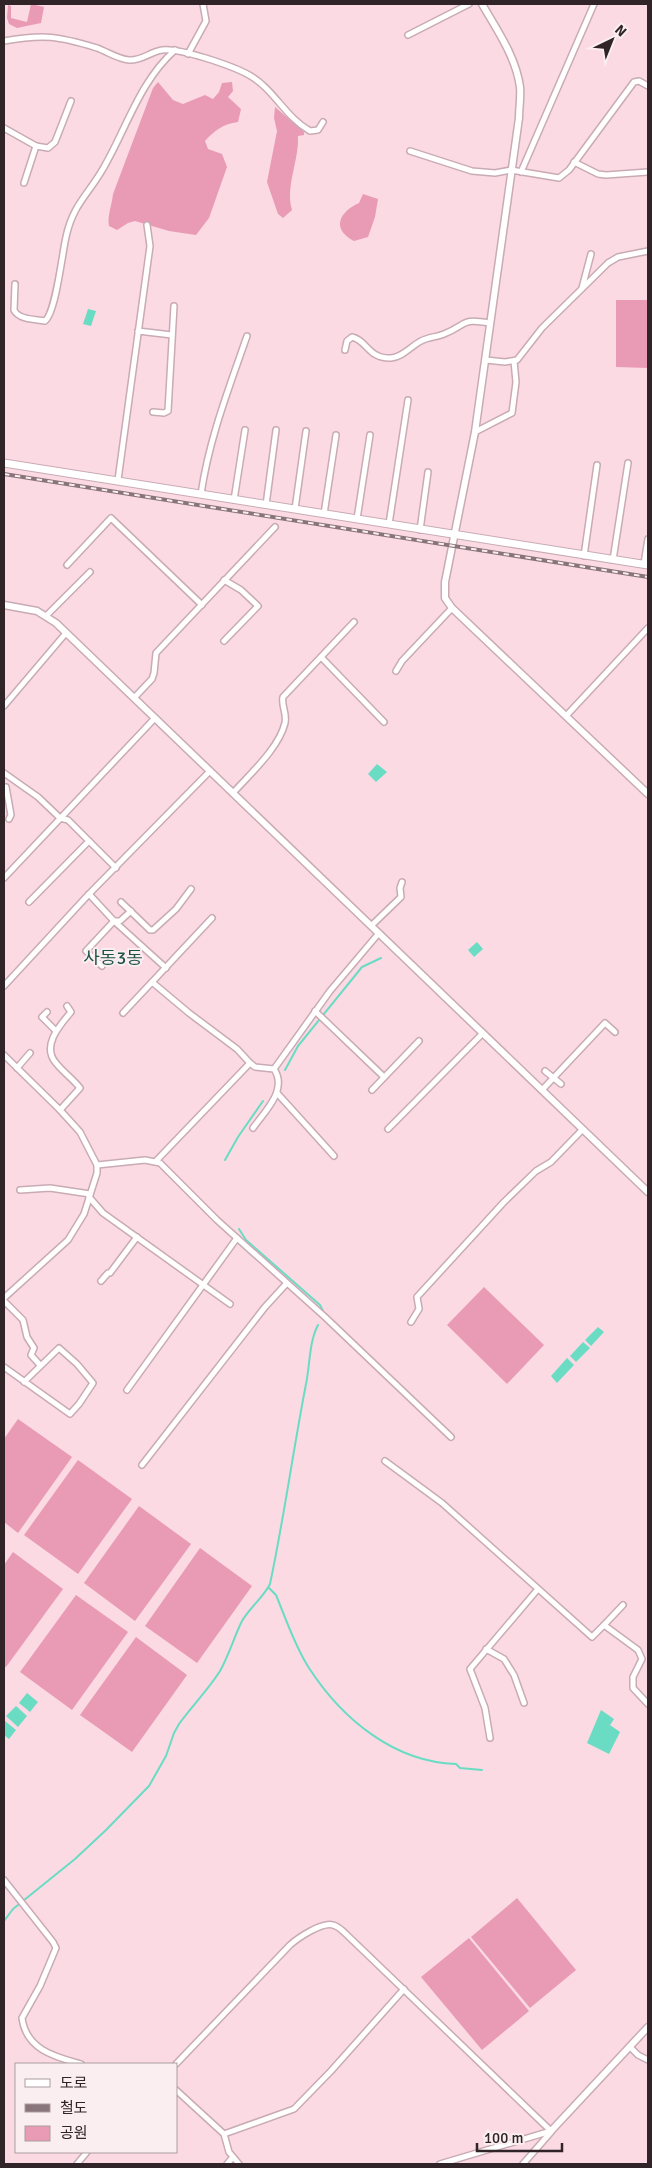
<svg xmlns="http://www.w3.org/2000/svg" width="652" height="2168" viewBox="0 0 652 2168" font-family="Signika,'Noto Sans KR',sans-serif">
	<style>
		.green { fill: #e99ab5 }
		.water { fill: #69dcc3 }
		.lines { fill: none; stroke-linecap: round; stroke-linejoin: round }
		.stream { stroke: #69dcc3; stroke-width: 2 }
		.minor-casing { stroke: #c9abb4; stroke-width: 8 }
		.tertiary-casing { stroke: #c9abb4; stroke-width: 9 }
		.secondary-casing { stroke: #c9abb4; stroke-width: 9 }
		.minor { stroke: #fff; stroke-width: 5 }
		.tertiary { stroke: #fff; stroke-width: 6 }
		.secondary { stroke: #fff; stroke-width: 7 }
		.rail-casing { stroke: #89747b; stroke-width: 4 }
		.rail { stroke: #fbeef1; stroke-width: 2; stroke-dasharray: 5.5; stroke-linecap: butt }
		.labels { text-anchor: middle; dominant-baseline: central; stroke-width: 4; stroke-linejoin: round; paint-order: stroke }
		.quarter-label { font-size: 18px; fill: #1d5347; stroke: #fbeef1 }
	</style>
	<rect width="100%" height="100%" fill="#fbdae4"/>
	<g class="green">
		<polygon points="31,4 44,7 41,23 17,28 9,24 7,18 8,5 11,6 11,18 27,22"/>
		<path d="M158,82l15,18 10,4 22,-9 8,4 6,-7 3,-9 10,-1 1,9 -5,6 13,12 -3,13c-15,2 -23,8 -33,19l3,8 14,5 5,13 -18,51 -13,17 -27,-4 -34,-10 -7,2 -11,7 -8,-4c-2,-10 3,-21 4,-32l40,-106z"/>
		<path d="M275,107l29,25v3l-6,1c1,26 -13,50 -6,74l-9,8 -5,-4 -11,-32 10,-51 -3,-13z"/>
		<path d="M363,194l15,5 -3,18 -7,20 -14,4c-23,-12 -15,-29 5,-38z"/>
		<polygon points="616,300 648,300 648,368 616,367"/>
		<polygon points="484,1287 544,1345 507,1384 447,1325"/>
		<polygon points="18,1419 72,1457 18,1533 4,1522 4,1439"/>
		<polygon points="78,1460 132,1499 78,1574 24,1535"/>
		<polygon points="139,1506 191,1544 135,1621 84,1583"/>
		<polygon points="200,1548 252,1586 197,1663 145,1626"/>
		<polygon points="13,1552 63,1589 6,1667 4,1666 4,1565"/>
		<polygon points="76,1595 128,1632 72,1710 20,1672"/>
		<polygon points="136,1637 187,1675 132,1752 80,1715"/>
		<polygon points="517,1898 576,1970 530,2008 471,1937"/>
		<polygon points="469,1938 529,2011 482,2050 421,1977"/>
	</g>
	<g class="water">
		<polygon points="88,309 96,311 91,326 83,324"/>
		<polygon points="377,764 387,772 376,782 368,774"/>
		<polygon points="477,942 483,949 474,957 468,950"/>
		<polygon points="598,1327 604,1332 591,1346 585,1340"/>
		<polygon points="583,1342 590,1348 576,1362 570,1356"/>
		<polygon points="567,1358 574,1365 557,1383 551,1376"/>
		<polygon points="27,1693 38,1702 30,1712 19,1703"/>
		<polygon points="16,1706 27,1716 18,1727 6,1716"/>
		<polygon points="601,1710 614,1719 610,1725 620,1732 609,1754 587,1743"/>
		<polygon points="5,1721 16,1730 9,1739 4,1735"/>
	</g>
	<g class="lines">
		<g class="stream">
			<polyline points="285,1070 298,1046 362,967 381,958"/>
			<polyline points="225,1160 238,1137 263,1101"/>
			<polyline points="239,1229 246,1240 320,1305 323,1311"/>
			<path d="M269,1588l7,7c10,24 19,52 33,73 33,51 85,94 147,96l4,4 22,2"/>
			<path d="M4,1921l9,-12 62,-50 31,-29 43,-44 17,-30 8,-23 5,-9c13,-18 29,-34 41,-53 9,-16 14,-34 22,-50 8,-14 21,-23 28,-37 14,-66 23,-133 36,-200 4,-19 3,-42 12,-59"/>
		</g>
		<defs>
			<g id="minor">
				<polyline points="408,35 469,4"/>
				<path d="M4,41c40,-7 54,-5 93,7 11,4 21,11 32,12 12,1 21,-8 33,-10 16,-3 71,16 87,25 25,14 36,42 61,56l8,-1 5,-8"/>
				<polyline points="188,54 206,21 203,4"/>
				<polyline points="4,128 36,146 48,148 55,142 71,101"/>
				<polyline points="410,151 472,171 495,173 511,170 559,178 569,170 634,82 639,81 648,86"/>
				<polyline points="574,162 598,174 606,175 648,172"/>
				<polyline points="521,172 594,4"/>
				<polyline points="24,183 36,146"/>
				<path d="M15,284l-1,26c5,10 21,9 31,11 11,-9 17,-67 21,-84 7,-33 23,-43 38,-70 23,-40 36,-86 71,-117"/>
				<polyline points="582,288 591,254"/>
				<polyline points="138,331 172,335"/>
				<path d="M345,350l2,-9 5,-4c15,3 16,22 39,21 12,-1 20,-12 30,-17 7,-4 16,-4 23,-7 25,-10 15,-16 46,-11"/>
				<polyline points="486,360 505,362 517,360 542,328 608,263 618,257 648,251"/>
				<polyline points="153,412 164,413 168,411 174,306"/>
				<polyline points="475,432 512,413 516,382 514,361"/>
				<polyline points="118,480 150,246 147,225"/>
				<path d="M201,494c8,-55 28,-106 46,-158"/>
				<polyline points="234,500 245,430"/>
				<polyline points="266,505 276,430"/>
				<polyline points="295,509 306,431"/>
				<polyline points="324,514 336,435"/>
				<polyline points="357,519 370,435"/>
				<polyline points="389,524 408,400"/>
				<polyline points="420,530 428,472"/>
				<polyline points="584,556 597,465"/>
				<polyline points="613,560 628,463"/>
				<polyline points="644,564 648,539"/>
				<polyline points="67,565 111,518 202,605"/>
				<polyline points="46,616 90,572"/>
				<polyline points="224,641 258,606 241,590 224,580"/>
				<polyline points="321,657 384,722"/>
				<polyline points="396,671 402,661 452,608"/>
				<polyline points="134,698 152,679 154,673 156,653 275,527"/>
				<polyline points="4,706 66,633"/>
				<polyline points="566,716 648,628"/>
				<polyline points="4,773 38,797 60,818 68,820 89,841 29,902"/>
				<polyline points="6,787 11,815 9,819"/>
				<path d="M233,793c17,-19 46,-45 52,-70 2,-11 -4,-17 -2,-26l71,-75"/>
				<polyline points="89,841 116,868"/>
				<polyline points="4,878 155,718"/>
				<polyline points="89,894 114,921 86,951 102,966"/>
				<polyline points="121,902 150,930 153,930 176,909 191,889"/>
				<polyline points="114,921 166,968"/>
				<polyline points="115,921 120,921 131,911"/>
				<polyline points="371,926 401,897 400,888 402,882"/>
				<polyline points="152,982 189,1013 237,1049 250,1063"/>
				<polyline points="4,986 89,894 210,771"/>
				<polyline points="315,1011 384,1077"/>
				<polyline points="47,1012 42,1017 55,1030"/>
				<polyline points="123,1013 212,918"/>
				<polyline points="4,1055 60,1110 80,1132 97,1165 97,1173 84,1214 68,1240 4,1298"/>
				<polyline points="17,1068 30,1053"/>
				<polyline points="274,1069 330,991 379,933"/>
				<polyline points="545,1071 561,1084"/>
				<polyline points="372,1090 419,1041"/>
				<polyline points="542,1090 605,1023 615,1032"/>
				<polyline points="277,1093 334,1156"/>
				<path d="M60,1110l20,-22c-7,-9 -17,-16 -24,-25 -15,-17 4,-38 15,-51l-4,-6"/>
				<polyline points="388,1129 483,1033"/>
				<path d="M156,1161l94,-98 5,4 19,2c14,21 -9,42 -21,59"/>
				<polyline points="97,1165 145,1160 160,1163 217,1220 325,1317 451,1437"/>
				<polyline points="20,1190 50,1188 90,1194"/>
				<polyline points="89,1197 103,1213 230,1304"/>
				<polyline points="101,1281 108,1273 110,1273 137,1237"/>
				<polyline points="4,1301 23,1320 27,1337 34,1348 31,1355 40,1365"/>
				<polyline points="411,1322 419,1309 417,1297 504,1202 536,1171 551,1162 583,1129"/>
				<polyline points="4,1367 70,1414 79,1404 93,1383 77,1364 59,1348 24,1382"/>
				<polyline points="127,1390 237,1238"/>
				<polyline points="385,1461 442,1503 592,1637 604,1625 638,1650 642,1659 633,1677 633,1688 648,1704"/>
				<polyline points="142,1465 265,1307 287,1283"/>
				<polyline points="604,1625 623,1605"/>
				<polyline points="486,1649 504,1659 514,1675 524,1703"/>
				<polyline points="490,1738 485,1708 470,1669 538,1589"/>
				<path d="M4,1880l49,62 3,6 -16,38 -18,32c4,32 34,39 59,46"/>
				<polyline points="630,2047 638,2055 648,2060"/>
				<path d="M176,2064l114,-119c9,-8 32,-23 43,-20 5,1 10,6 14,10l204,196"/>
				<polyline points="176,2090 224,2134 229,2152 239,2164"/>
				<polyline points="224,2134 294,2109 331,2071 404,1989"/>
				<polyline points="77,2164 87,2152"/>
				<polyline points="227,2164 233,2157"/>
				<polyline points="440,2164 551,2131"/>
				<polyline points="523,2164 551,2132"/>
			</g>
			<g id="tertiary">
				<path d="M482,4c15,26 34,53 38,83 1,10 -1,21 -1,31l-44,314 -30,150v16l7,10 196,186"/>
				<polyline points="4,605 37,611 56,623 648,1192"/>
				<polyline points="551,2131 648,2027"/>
			</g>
			<polyline id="secondary" points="4,463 648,565"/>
		</defs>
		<use href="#minor" class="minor-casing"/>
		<use href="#tertiary" class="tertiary-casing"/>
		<use href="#secondary" class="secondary-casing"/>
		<use href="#minor" class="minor"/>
		<use href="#tertiary" class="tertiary"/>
		<use href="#secondary" class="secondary"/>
		<defs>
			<polyline id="rail" points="4,474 648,577"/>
		</defs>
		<use href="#rail" class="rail-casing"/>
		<use href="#rail" class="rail"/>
	</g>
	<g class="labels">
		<g class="quarter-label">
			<text x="113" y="958">사동3동</text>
		</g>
	</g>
	<rect width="652" height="2168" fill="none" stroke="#302428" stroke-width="10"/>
	<rect x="15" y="2063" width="162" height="90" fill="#fbeef1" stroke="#aa9da1"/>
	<rect x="25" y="2079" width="25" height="8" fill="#ffffff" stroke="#aa9da1"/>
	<text x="60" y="2088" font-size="15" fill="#302428">도로</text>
	<rect x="25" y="2104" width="25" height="8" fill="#89747b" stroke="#aa9da1"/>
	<text x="60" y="2113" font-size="15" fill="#302428">철도</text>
	<rect x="25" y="2126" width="25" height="15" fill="#e99ab5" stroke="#aa9da1"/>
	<text x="60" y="2138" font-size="15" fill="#302428">공원</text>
	<g transform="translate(612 40) rotate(43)" stroke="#fbeef1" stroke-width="4" paint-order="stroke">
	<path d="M0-4L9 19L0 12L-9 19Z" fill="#302428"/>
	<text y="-8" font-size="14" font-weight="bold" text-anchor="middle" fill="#302428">N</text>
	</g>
	<path d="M477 2143v8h85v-8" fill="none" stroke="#302428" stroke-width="2.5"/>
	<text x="484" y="2143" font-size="15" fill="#302428" stroke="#fbeef1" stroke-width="4" paint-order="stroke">100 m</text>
</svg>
